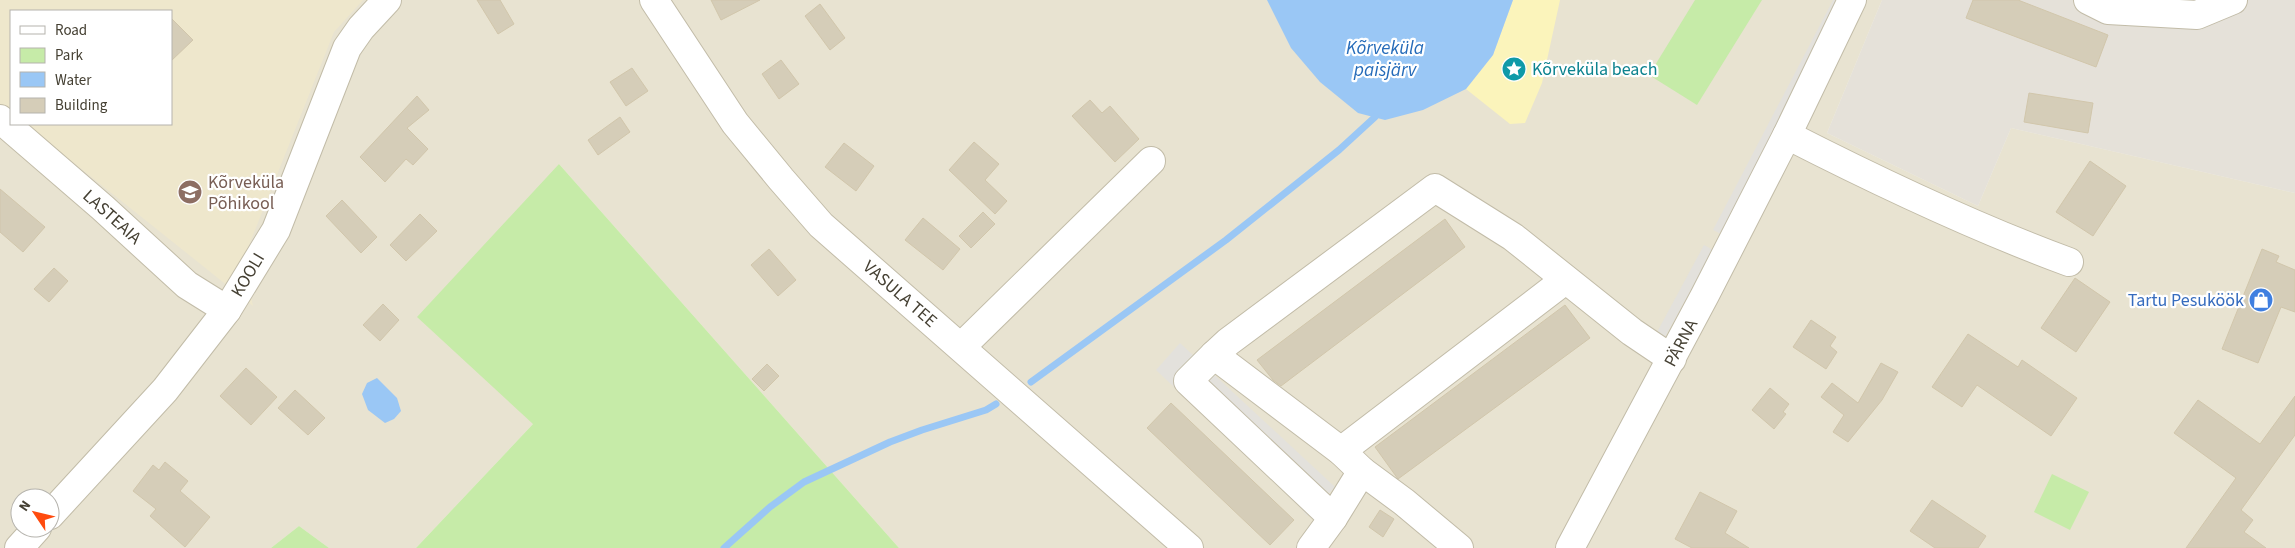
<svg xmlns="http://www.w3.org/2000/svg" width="2295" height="548" viewBox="0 0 2295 548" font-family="'Source Sans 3',sans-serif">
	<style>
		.residential { fill: #e8e3d1; fill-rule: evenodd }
		.industrial { fill: #e5e1d9 }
		.education { fill: #eee7cc }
		.green { fill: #c6eba8 }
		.sand { fill: #fbf4bb }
		.parking { fill: #e3e1dc }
		.water { fill: #9ac7f5 }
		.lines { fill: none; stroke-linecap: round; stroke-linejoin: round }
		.stream { stroke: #9ac7f5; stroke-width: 7 }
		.building { fill: #d5cdb8; stroke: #d1c6ab }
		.minor-casing { stroke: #c2bca8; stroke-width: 30 }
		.minor { stroke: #fff; stroke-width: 28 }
		.labels { text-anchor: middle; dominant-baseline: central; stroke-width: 4.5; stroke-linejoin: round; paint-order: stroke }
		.culture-label { font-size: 18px; fill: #0d838f; stroke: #fff; text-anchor: start }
		.education-label { font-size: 18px; fill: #785e54; stroke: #fff; text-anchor: start }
		.street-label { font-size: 18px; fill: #454033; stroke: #fff }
		.shop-label { font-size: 18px; fill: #366cbe; stroke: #fff; text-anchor: end }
		.water-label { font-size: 19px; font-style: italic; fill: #256bb9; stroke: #fff }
	</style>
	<rect width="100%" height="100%" fill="#f3f0e3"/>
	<path class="residential" d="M0,0h1882l-55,133 151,73 33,-78 284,65v355h-1396l-340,-384 -26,260 -117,124h-87l-30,-22 -28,22h-271zM11,11h160v113h-160zM20,498h30v30h-30z"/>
	<polygon class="industrial" points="1882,0 2295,0 2295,193 2011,128 1978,206 1827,133"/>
	<polygon class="education" points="0,0 363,0 334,32 243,260 253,306 25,124 171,124 171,11 11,11 11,113 0,104"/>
	<g class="green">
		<polygon points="1695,0 1762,0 1697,105 1649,75"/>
		<polygon points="559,164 899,548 416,548 533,424 417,317"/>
		<polygon points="2052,474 2089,492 2070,530 2034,512"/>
		<polygon points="299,526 329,548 271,548"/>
	</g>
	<polygon class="sand" points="1513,0 1560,0 1542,83 1525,123 1510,124 1466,89 1493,55"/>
	<g class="parking">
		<polygon points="1833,0 1843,0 1721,234 1713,230"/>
		<polygon points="1704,245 1713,250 1664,339 1656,334"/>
		<polygon points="1180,343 1335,487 1307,516 1298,504 1156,370"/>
	</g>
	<g class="water">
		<polygon points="1267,0 1513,0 1493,55 1466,89 1423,110 1385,120 1358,113 1320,82 1291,48"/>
		<polygon points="377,378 397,398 401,411 394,419 385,423 368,410 362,394 367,383"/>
	</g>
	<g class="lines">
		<g class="stream">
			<polyline points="1031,382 1226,240 1339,150 1375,117"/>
			<polyline points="724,548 770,507 804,482 890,442 922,430 986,410 996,404"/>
		</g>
	</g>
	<g class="building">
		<polygon points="477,0 500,0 514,24 498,34"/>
		<polygon points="711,0 760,0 721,20"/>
		<polygon points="1973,0 2018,0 2108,35 2096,67 1966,18"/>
		<polygon points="820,4 845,38 830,50 805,16"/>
		<polygon points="171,18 193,40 171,61"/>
		<polygon points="781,60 799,84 779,99 762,74"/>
		<polygon points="632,68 648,91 626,106 610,82"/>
		<polygon points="2029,93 2093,103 2088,133 2024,122"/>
		<polygon points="417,96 429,110 407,128 428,149 413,165 406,159 385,182 360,157"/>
		<polygon points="1090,100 1102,113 1110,106 1139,139 1115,162 1072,116"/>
		<polygon points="620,117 630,132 598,155 588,140"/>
		<polygon points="974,142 999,164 985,180 1007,201 995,214 949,170"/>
		<polygon points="844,143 874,166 856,191 825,167"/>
		<polygon points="2090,161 2126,186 2093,236 2056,212"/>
		<polygon points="0,189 45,227 23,252 0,232"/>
		<polygon points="342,200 377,237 361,253 326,216"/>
		<polygon points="983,212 995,224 971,248 959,236"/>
		<polygon points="420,214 437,231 406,261 390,245"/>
		<polygon points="923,218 960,249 943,270 905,240"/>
		<polygon points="1445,219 1465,247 1281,386 1273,380 1257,360"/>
		<polygon points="769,249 796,280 778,296 751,265"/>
		<polygon points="2262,249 2279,256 2276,262 2295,270 2295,312 2281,307 2258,363 2222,349"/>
		<polygon points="54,268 68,281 49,302 34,289"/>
		<polygon points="2075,278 2110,302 2076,352 2041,328"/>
		<polygon points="383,304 399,320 380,341 363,325"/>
		<polygon points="1565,305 1590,338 1398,479 1375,447"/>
		<polygon points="1811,320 1836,337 1830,346 1837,352 1826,369 1793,347"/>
		<polygon points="1968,334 2018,367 2022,360 2077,398 2051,436 1977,385 1962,407 1932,387"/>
		<polygon points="1881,363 1898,372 1882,400 1848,442 1833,432 1844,415 1821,397 1832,383 1858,403"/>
		<polygon points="767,364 779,376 764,391 752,379"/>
		<polygon points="246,368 277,397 251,425 220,396"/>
		<polygon points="1770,388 1789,404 1783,412 1786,414 1774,429 1752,410"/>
		<polygon points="295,390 325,418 308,435 278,408"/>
		<polygon points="2295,396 2295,435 2241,510 2253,520 2244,532 2266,548 2186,548 2236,478 2174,433 2198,400 2260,444"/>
		<polygon points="1171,403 1294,520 1270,545 1147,428"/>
		<polygon points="165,462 188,481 180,491 210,517 185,547 150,516 156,509 133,491 153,465 159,470"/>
		<polygon points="1700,492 1737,511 1725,533 1749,548 1692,548 1675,539"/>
		<polygon points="1932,500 1986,536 1978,548 1935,548 1910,531"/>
		<polygon points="1380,510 1394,519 1383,537 1369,527"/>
	</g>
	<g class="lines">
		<defs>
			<g id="minor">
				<polyline points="654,0 735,123 781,179 821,225 1189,548"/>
				<polyline points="2088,0 2108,10 2197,15 2233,0"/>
				<polyline points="0,119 103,208 187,285 227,310"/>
				<path d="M1787,135c92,47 184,91 282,127"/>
				<polyline points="961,347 1151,161"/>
				<polyline points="1214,355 1188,381 1333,518"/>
				<polyline points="1341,451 1565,280"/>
				<polyline points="1362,471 1404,502 1459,548"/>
				<polyline points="50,515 165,390 227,310 276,230 347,48 361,28 387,0"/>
				<polyline points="19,548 37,528"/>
				<polyline points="1311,548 1333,518 1362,471 1341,451 1214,355 1228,342 1435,188 1513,237 1632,332 1672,359"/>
				<polyline points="1570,548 1705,295 1787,135 1852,0"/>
			</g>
		</defs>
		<use href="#minor" class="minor-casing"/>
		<use href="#minor" class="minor"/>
	</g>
	<defs>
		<symbol id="sight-disc" viewBox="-11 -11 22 22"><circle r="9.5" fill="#0f9aa8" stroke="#fff"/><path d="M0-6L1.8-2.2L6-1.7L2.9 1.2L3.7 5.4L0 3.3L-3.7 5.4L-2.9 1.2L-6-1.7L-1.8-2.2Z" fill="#fff"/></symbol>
		<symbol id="school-disc" viewBox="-11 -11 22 22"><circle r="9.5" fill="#8d6e63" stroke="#fff"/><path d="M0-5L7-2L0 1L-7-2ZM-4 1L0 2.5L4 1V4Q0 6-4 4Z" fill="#fff"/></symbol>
		<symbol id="shop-disc" viewBox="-11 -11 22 22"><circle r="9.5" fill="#3f7fe0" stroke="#fff"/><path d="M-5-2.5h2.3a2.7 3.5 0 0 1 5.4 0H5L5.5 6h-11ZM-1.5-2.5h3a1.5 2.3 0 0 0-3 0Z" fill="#fff"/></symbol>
	</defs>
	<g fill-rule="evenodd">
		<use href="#sight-disc" x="1500" y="55" width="28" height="28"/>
		<use href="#school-disc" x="176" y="178" width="28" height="28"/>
		<use href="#shop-disc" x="2247" y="286" width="28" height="28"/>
	</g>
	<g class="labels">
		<g class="culture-label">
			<text x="1532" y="69">Kõrveküla beach</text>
		</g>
		<g class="education-label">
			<text x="208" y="182">Kõrveküla<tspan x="208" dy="21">Põhikool</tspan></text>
		</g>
		<g class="street-label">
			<text transform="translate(112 217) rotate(42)">LASTEAIA</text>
			<text transform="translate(248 275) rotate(-59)">KOOLI</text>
			<text transform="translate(900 294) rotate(41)">VASULA TEE</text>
			<text transform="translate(1681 343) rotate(-62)">PÄRNA</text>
		</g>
		<g class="shop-label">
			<text x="2244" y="300">Tartu Pesuköök</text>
		</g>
		<g class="water-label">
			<text x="1385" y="48">Kõrveküla<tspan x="1385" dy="22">paisjärv</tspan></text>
		</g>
	</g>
	<rect x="10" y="10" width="162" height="115" fill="#ffffff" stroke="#b5b3ad"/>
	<rect x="20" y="26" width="25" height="8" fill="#ffffff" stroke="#b5b3ad"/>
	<text x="55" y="35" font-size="15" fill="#454033">Road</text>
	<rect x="20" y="48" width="25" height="15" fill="#c6eba8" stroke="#b5b3ad"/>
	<text x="55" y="60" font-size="15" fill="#454033">Park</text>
	<rect x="20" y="72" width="25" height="15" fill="#9ac7f5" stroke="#b5b3ad"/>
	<text x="55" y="85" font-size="15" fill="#454033">Water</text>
	<rect x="20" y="98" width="25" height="15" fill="#d5cdb8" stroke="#b5b3ad"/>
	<text x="55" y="110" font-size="15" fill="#454033">Building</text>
	<g transform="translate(35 513) rotate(305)"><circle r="24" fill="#ffffff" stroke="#b5b3ad"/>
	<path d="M0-4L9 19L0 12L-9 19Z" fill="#ff4b0e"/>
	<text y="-8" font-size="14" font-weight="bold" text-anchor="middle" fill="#454033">N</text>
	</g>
</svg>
